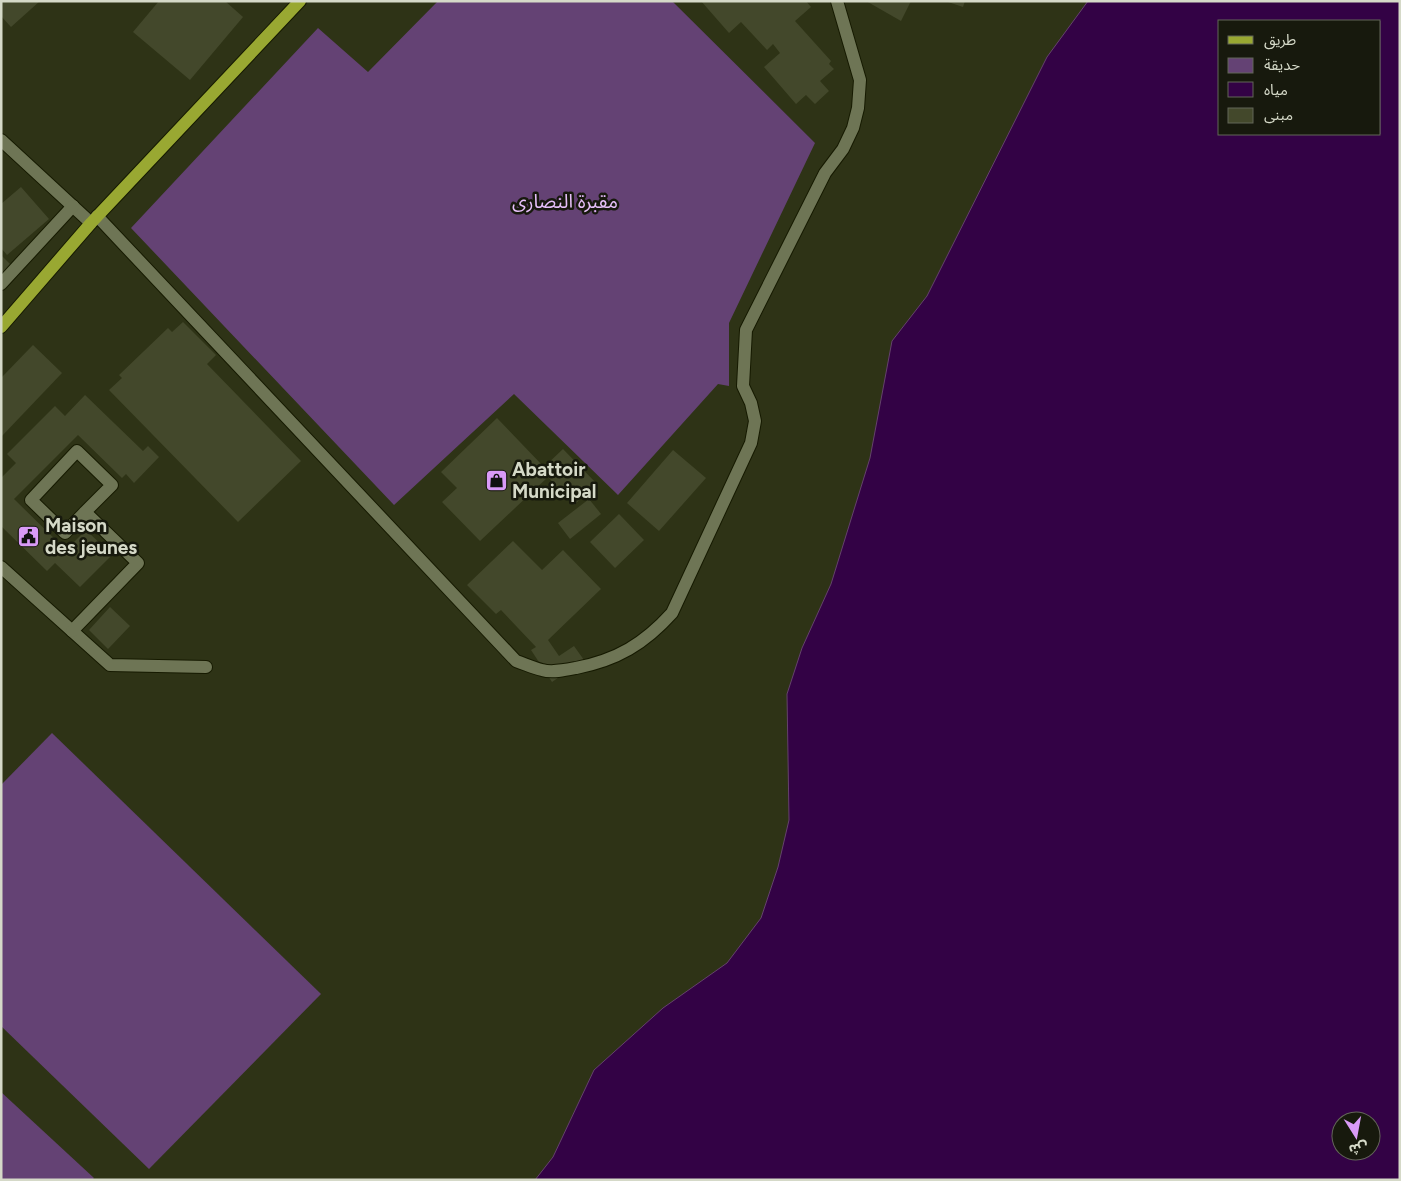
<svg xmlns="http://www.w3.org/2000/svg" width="1401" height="1181" viewBox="0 0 1401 1181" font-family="Figtree,'Noto Sans Arabic',sans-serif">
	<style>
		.green { fill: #644274 }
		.water { fill: #330245; stroke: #64426c; fill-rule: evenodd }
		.building { fill: #43482b }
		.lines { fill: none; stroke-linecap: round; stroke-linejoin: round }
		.minor-casing { stroke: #161a00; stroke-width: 14 }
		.major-casing { stroke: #161a00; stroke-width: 14 }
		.minor { stroke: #6e7555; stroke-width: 12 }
		.major { stroke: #99a832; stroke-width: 12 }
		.labels { text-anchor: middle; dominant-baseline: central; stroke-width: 5; stroke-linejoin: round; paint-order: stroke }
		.park-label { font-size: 19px; fill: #e6bff9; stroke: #17190d }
		.poi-label { font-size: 19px; font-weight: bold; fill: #d5d9c8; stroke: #17190d; text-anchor: start }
	</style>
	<rect width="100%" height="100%" fill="#2e3316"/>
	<g class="green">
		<polygon points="438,1 672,1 815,143 729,323 729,386 718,384 618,495 514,394 394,505 131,228 318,28 368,72"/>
		<polygon points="52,733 321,994 149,1169 1,1026 1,785"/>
		<polygon points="1,1092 94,1178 92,1180 1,1180"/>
	</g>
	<path class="water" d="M1088,1h312v1179h-865l18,-23 41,-87 69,-62 64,-45 34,-45 17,-51 11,-47 -2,-126 15,-46 29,-64 39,-126 22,-117 35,-45 120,-239zM1220,21h160v113h-160zM1341,1121h30v30h-30z"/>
	<g class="building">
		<polygon points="1,1 40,1 11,27 1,16"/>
		<polygon points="159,1 225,1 243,17 190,80 133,32"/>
		<polygon points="701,1 806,1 811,7 795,21 831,61 829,64 834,69 820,81 829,91 815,104 806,95 796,104 764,67 780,53 773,44 767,50 741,22 729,33"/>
		<polygon points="866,1 911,1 901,21"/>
		<polygon points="945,1 965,1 963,7"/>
		<polygon points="21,187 49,219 7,255 1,248 1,204"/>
		<polygon points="1,255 11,265 1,275"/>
		<polygon points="183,322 216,355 207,364 301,461 238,522 109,390 122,378 119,375 168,328 172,332"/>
		<polygon points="33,345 62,373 1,437 1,378"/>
		<polygon points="85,395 143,451 148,446 159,457 134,483 126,474 122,478 78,435 14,499 66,550 86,530 112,555 80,587 55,563 47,571 1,526 1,478 16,463 7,454 55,406 65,416"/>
		<polygon points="497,418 544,467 563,449 597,484 574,505 548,477 480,541 442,502 457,488 441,472"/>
		<polygon points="673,450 706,478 659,531 627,503"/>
		<polygon points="589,499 601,514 570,539 558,523"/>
		<polygon points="619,514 644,540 615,568 590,542"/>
		<polygon points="513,541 542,570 563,550 601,589 548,640 559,656 574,646 584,660 552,682 531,650 536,647 501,610 496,614 467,585"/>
		<polygon points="110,607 130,626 108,649 89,630"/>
	</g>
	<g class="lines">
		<defs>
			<g id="minor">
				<polyline points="1,140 91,223"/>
				<path d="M97,216l419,445c9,3 17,7 26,9 10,3 24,0 34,-2 41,-8 68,-24 96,-55l79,-170 4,-22 -4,-18 -8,-17 3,-56 79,-157 18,-24 10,-21 5,-20 2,-28 -23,-79"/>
				<polyline points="1,284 73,206"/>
				<polyline points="1,567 110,665 206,667"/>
				<polyline points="72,631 138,563 85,512 65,533 31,500 77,451 112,485 85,512"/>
			</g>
			<polyline id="major" points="1,327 91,223 300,1"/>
		</defs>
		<use href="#minor" class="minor-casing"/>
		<use href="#major" class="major-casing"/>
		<use href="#minor" class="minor"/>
		<use href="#major" class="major"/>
	</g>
	<defs>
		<symbol id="shop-square" viewBox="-11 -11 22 22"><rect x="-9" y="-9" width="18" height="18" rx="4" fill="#d99af7" stroke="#17190d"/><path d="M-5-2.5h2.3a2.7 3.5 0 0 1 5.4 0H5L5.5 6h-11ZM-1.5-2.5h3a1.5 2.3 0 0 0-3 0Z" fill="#111"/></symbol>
		<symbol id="civic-square" viewBox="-11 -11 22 22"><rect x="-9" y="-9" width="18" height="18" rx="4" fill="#d99af7" stroke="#17190d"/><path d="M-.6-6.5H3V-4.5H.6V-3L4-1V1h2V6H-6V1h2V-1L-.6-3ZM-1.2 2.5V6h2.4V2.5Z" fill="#111"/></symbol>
	</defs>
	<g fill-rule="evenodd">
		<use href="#shop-square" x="484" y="468" width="25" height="25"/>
		<use href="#civic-square" x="16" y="524" width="25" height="25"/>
	</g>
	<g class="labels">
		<g class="park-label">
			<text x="565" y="201">مقبرة النصارى</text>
		</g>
		<g class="poi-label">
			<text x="512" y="469">Abattoir<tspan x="512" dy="22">Municipal</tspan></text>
			<text x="45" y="525">Maison<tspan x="45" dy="22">des jeunes</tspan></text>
		</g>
	</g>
	<rect width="1401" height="1181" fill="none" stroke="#d5d9c8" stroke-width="5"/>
	<rect x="1218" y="20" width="162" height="115" fill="#17190d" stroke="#636658"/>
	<rect x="1228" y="36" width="25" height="8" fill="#99a832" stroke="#636658"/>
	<text x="1264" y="45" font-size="15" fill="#d5d9c8">طريق</text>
	<rect x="1228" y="58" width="25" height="15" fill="#644274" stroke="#636658"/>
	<text x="1264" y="70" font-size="15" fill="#d5d9c8">حديقة</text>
	<rect x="1228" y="82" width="25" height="15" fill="#330245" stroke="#636658"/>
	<text x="1264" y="95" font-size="15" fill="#d5d9c8">مياه</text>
	<rect x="1228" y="108" width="25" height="15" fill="#43482b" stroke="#636658"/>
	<text x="1264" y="120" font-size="15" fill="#d5d9c8">مبنى</text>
	<g transform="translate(1356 1136) rotate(169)"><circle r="24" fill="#17190d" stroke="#636658"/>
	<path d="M0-4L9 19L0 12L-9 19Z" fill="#d99af7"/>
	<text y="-8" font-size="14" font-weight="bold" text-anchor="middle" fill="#d5d9c8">ش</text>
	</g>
</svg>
